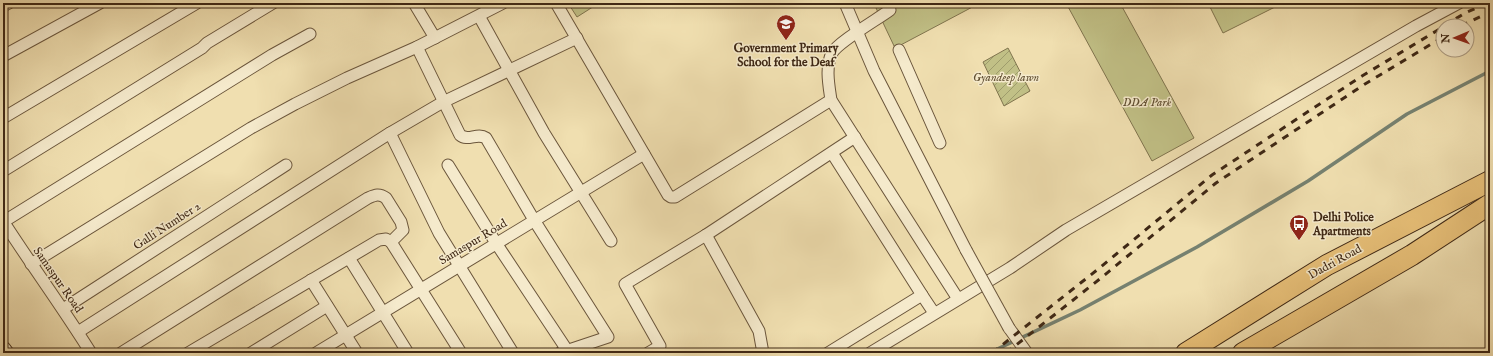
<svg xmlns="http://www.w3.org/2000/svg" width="1493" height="356" viewBox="0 0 1493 356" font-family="'IM FELL English',serif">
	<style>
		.park { fill: #c1c086; stroke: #80744e }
		.garden { fill: url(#garden-furrows); stroke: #80744e }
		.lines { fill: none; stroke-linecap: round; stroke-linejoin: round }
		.stream { stroke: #768170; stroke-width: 3.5 }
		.street-casing { stroke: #6b563c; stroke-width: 13 }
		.secondary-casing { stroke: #3f2815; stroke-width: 17 }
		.highway-casing { stroke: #3f2815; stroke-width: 22 }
		.street { stroke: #f5eacc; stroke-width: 11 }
		.secondary { stroke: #f5eacc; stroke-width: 15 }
		.highway { stroke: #e8c078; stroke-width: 20 }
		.rail { stroke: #3f2815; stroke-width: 3; stroke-dasharray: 7 7; stroke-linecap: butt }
		.street-bridge-casing { stroke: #6b563c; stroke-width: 13; stroke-linecap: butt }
		.street-bridge { stroke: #f5eacc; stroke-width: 11 }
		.labels { text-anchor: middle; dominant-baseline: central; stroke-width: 3; stroke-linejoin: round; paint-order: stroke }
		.poi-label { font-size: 12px; font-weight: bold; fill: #3f2815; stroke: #f5eacc }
		.park-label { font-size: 12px; font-style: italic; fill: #604e31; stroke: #f5eacc }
		.street-label { font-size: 12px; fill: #3f2815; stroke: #f5eacc }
	</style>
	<defs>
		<pattern id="garden-furrows" width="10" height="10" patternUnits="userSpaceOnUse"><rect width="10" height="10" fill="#c1c086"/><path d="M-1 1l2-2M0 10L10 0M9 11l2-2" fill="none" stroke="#9e9c6c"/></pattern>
	</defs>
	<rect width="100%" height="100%" fill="#f0dfb0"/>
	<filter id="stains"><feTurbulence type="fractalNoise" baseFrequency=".005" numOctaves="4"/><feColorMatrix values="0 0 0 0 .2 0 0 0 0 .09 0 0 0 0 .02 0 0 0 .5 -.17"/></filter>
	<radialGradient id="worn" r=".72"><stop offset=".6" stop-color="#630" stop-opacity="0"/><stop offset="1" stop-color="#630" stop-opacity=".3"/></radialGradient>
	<g class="park">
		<polygon points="568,3 599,3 577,17"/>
		<polygon points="886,3 980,3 895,48 876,8"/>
		<polygon points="1066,3 1120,3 1194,138 1152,161"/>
		<polygon points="1208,3 1278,3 1279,5 1223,33"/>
	</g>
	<polygon class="garden" points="1008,48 1030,91 1004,106 983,62"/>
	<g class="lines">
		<polyline class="stream" points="989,353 1080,310 1197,247 1308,181 1407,114 1490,71"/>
		<defs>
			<g id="street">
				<polyline points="414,3 435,38"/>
				<polyline points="556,3 668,195 671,197 675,197 831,100"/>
				<polyline points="845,3 874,71 966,250"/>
				<polyline points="3,6 9,3"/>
				<path d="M890,10c-12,9 -52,32 -58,43 -7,14 -3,33 -1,47l127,199"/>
				<polyline points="479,16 544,133 611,241"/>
				<path d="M417,47l43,88c8,7 17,-3 26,3l48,82 74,117 -48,16"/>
				<polyline points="899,50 940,143"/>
				<polyline points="3,56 100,3"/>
				<polyline points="3,118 197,3"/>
				<polyline points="390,133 443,102 577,38"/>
				<polyline points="448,165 496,243 567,350"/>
				<polyline points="3,171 202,48 207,43 273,3"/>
				<path d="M3,221c29,45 60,87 88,132"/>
				<polyline points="3,222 272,55 310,34"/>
				<polyline points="706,235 759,331 763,353"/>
				<polyline points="349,258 408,353"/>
				<polyline points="31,264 251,128 295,104 347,78 417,47 503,3"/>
				<polyline points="311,280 357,353"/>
				<polyline points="922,295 934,313"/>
				<polyline points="63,309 286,165"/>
				<polyline points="1009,328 1027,353"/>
				<polyline points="78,332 390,133 439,233 513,353"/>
				<path d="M121,353l247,-155c7,-3 11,-5 18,0l15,24 2,8 -12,12"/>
				<polyline points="188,353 379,240 386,239 391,242 461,353"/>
				<polyline points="251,353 327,306"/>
				<polyline points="316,353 644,154"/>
				<polyline points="648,353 660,346 625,284 706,235 855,137"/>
				<polyline points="828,353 922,295 832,153"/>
				<polyline points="870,353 1010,268 1066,230 1416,26 1459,3"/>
			</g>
			<polyline id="secondary" points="3,349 6,353"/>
			<g id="highway">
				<polyline points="1186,353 1327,265 1490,181"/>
				<polyline points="1243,353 1412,255 1490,204"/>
			</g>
		</defs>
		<use href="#street" class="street-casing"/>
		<use href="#secondary" class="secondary-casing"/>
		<use href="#highway" class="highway-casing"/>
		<use href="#street" class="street"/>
		<use href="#secondary" class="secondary"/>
		<use href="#highway" class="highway"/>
		<g class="rail">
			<polyline points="1444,26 1465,13 1488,3"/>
			<polyline points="1461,26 1490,12"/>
			<polyline points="992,353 1097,270 1212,175 1362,76 1443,27"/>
			<polyline points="1006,353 1101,278 1216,183 1365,84 1443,37"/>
		</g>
		<defs>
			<polyline id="street-bridge" points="966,250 1009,328"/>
		</defs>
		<use href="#street-bridge" class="street-bridge-casing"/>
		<use href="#street-bridge" class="street-bridge"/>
	</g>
	<defs>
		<symbol id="school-pin" viewBox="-11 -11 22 30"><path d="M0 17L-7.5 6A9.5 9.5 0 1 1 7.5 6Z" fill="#8f2418" stroke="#f5eacc"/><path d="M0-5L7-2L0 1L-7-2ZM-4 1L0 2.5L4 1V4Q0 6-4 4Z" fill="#fff"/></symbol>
		<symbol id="bus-pin" viewBox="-11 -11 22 30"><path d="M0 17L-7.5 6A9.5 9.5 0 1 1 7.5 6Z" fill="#8f2418" stroke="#f5eacc"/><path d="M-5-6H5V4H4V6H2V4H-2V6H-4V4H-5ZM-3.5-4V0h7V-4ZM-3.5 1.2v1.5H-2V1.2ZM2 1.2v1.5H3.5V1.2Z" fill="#fff"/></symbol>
	</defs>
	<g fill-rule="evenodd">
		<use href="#school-pin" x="775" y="13" width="22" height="30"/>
		<use href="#bus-pin" x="1288" y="213" width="22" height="30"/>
	</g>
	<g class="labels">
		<g class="poi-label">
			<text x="786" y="48">Government Primary<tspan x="786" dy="14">School for the Deaf</tspan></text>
			<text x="1313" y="217" text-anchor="start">Delhi Police<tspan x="1313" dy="14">Apartments</tspan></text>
		</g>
		<g class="park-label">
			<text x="1006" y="77">Gyandeep lawn</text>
			<text x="1147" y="102">DDA Park</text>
		</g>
		<g class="street-label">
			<text transform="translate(167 226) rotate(-33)">Galli Number 2</text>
			<text transform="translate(473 242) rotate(-31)">Samaspur Road</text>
			<text transform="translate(1335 262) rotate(-29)">Dadri Road</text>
			<text transform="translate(58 280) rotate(55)">Samaspur Road</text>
		</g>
	</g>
	<rect width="1493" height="356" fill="none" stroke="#f0dfb0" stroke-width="16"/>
	<rect x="4" y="4" width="1485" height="348" fill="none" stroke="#3f2815" stroke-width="2"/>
	<rect x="8" y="8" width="1477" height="340" fill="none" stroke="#3f2815"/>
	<g transform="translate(1455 38) rotate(268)"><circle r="19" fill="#f5eacc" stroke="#ac9c83"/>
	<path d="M0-3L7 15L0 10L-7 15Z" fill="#8f2418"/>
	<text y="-6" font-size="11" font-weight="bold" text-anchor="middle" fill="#3f2815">N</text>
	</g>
	<rect width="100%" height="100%" filter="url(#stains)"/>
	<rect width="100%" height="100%" fill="url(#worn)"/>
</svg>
